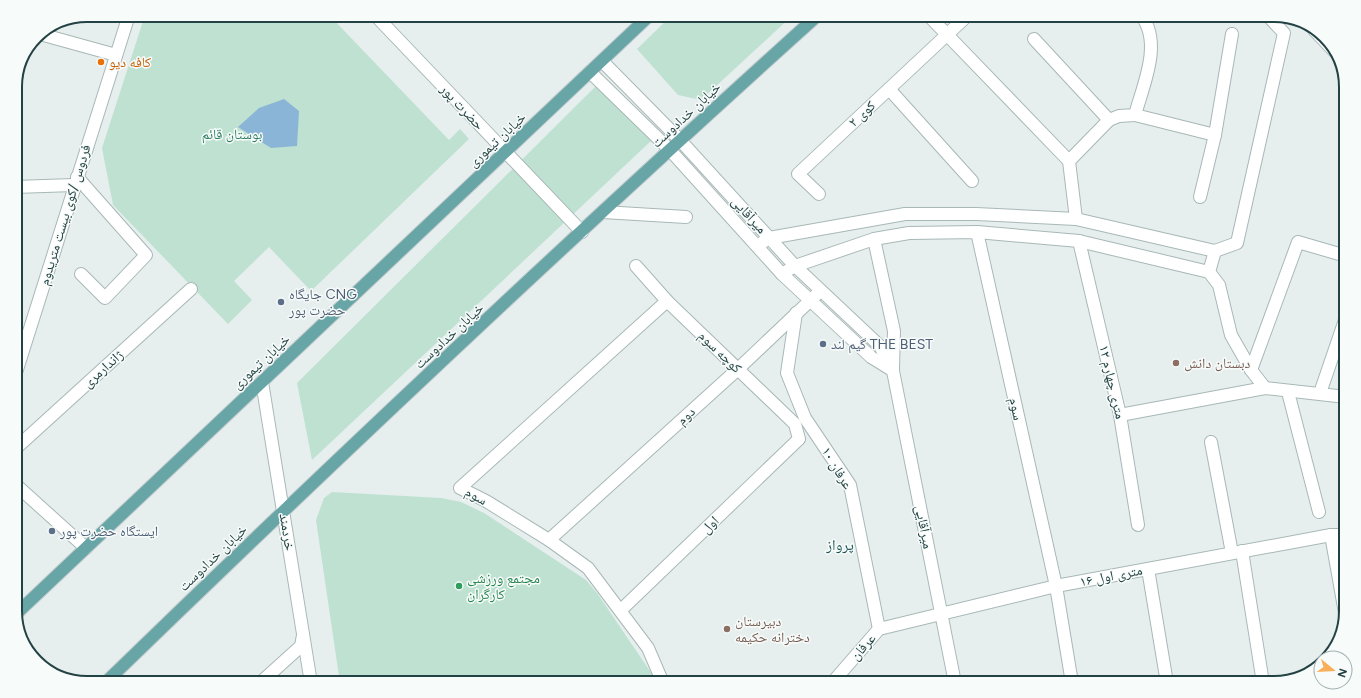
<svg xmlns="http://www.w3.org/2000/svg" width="1361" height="698" viewBox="0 0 1361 698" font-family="Figtree,'Noto Naskh Arabic',sans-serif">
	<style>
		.green { fill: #bee1d1 }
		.water { fill: #8bb5d6 }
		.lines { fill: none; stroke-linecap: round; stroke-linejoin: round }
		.minor-casing { stroke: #a8b8b7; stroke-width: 14 }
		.major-casing { stroke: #c1caca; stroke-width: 14 }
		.minor { stroke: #fff; stroke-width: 12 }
		.major { stroke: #68a5a7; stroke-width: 12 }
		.food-dot { fill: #e8710a; stroke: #f7fbfa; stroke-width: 1.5 }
		.service-dot { fill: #5c6f8a; stroke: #f7fbfa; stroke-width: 1.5 }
		.education-dot { fill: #8d6e63; stroke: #f7fbfa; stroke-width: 1.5 }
		.leisure-dot { fill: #2e9e5b; stroke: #f7fbfa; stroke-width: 1.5 }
		.labels { text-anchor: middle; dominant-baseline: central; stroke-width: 3; stroke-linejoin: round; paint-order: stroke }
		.food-label { font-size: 14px; fill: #c56008; stroke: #f7fbfa; text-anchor: start }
		.street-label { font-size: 14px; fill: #234243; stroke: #f7fbfa }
		.park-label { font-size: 14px; fill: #2a7d62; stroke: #f7fbfa }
		.service-label { font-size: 14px; fill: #4e5e75; stroke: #f7fbfa; text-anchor: start }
		.education-label { font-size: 14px; fill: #785e54; stroke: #f7fbfa; text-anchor: start }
		.leisure-label { font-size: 14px; fill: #27864d; stroke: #f7fbfa; text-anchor: start }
		.neighbourhood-label { font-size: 15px; fill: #1d5457; stroke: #f7fbfa }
		.rim { fill: none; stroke: #234243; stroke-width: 2 }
	</style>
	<rect width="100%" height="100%" fill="#e6efee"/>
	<g class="green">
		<polygon points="145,15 329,15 449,140 460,129 469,139 311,291 269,247 234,281 252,300 228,324 113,205 102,148"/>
		<polygon points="672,15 793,15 701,100 678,95 637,49"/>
		<polygon points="596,86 652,140 312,460 297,383"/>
		<polygon points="332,492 441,498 461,502 484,513 586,580 597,593 658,683 340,683 316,520 324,498"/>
	</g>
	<polygon class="water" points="284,99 299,111 297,146 271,148 238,127 259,108"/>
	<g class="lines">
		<defs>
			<g id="minor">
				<polyline points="375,15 582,232"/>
				<polyline points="928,15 1069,161"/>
				<polyline points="1314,30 1336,53"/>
				<polyline points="40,34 116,55"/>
				<polyline points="1034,39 1109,120 1069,161 1076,219"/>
				<polyline points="602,61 680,140 795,266 880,346 893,371 955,683"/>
				<polyline points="590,72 670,150 782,274 871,357 892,370"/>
				<polyline points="889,89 972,181"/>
				<polyline points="1135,115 1215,135"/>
				<path d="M1109,120l10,-4 16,-1c8,-30 28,-72 6,-100"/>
				<polyline points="77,177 146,255 105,298 81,274"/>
				<polyline points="15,187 74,185"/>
				<polyline points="819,194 798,174 968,15"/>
				<polyline points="1200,197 1215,135 1232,34"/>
				<polyline points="603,212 686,217"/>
				<polyline points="977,232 1056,586 1072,683"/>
				<polyline points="874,239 894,331 893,369"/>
				<polyline points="1079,241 1120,415 1138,525"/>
				<polyline points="757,246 769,238 905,214 976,214 1076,219 1215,251 1237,243 1284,33 1267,15"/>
				<polyline points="1215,251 1209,272 1219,285 1231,335 1251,370 1265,388"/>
				<polyline points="782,274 795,266 874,239 909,233 977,232 1079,241 1209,272"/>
				<polyline points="796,313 787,373 805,418 850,485 879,629"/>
				<polyline points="1251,370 1298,242 1346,256"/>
				<polyline points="15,376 129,15"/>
				<polyline points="262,382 311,683"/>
				<polyline points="1288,392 1319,512"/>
				<polyline points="1320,393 1346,317"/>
				<polyline points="1120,415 1265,388 1346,397"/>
				<polyline points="1211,442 1232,553"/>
				<polyline points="15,449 191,289"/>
				<polyline points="15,484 86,548"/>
				<polyline points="1331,535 1345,613"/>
				<polyline points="549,540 738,369 816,295"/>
				<polyline points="1242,551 1263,683"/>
				<polyline points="1148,569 1167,683"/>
				<polyline points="621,610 799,439 795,424 667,301 636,266"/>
				<polyline points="879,629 1056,586 1331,535 1346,535"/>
				<polyline points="260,683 301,646 303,635"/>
				<polyline points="663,683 648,648 588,568 549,540 486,501 460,488 667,301"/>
				<polyline points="832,683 879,629"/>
			</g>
			<g id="major">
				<polyline points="15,615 650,15"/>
				<path d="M105,683c234,-227 471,-450 713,-668"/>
			</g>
		</defs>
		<use href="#minor" class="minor-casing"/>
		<use href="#major" class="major-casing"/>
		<use href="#minor" class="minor"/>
		<use href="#major" class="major"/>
	</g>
	<circle class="food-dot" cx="101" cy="62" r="4"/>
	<g class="service-dot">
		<circle cx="281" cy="302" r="4"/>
		<circle cx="823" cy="344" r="4"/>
		<circle cx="52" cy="531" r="4"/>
	</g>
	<g class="education-dot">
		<circle cx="1176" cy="363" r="4"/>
		<circle cx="727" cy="629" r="4"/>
	</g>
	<circle class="leisure-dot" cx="459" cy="586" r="4"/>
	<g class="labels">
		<g class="food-label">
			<text x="109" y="62">کافه دیو</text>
		</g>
		<g class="street-label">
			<text transform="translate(462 107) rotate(47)">حضرت پور</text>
			<text transform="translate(862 114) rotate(-43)">کوی ۲</text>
			<text transform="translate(686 115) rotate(-43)">خیابان خدادوست</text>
			<text transform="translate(497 140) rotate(-43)">خیابان تیموری</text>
			<text transform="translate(65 215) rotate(-73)">فردوس /کوی بیست متریدوم</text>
			<text transform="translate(749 215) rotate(48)">میرآقایی</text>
			<text transform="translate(449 336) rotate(-43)">خیابان خدادوست</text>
			<text transform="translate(720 352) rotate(44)">کوچه سوم</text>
			<text transform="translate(261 362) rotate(-43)">خیابان تیموری</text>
			<text transform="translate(103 369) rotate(-42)">ژاندارمری</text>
			<text transform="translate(1112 382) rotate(77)">۱۲ متری چهارم</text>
			<text transform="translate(1016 409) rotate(78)">سوم</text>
			<text transform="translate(686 416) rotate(-42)">دوم</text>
			<text transform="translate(837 468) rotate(59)">عرفان ۱۰</text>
			<text transform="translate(476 496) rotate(29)">سوم</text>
			<text transform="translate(710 525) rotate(-44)">اول</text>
			<text transform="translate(924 527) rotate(79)">میرآقایی</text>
			<text transform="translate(287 532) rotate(81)">خردمند</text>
			<text transform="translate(213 558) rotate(-44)">خیابان خدادوست</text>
			<text transform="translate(1111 576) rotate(-11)">۱۶ متری اول</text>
			<text transform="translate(863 647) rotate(-48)">عرفان</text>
		</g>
		<g class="park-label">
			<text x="232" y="134">بوستان قائم</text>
		</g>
		<g class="service-label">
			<text x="289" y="294">جایگاه CNG<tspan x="289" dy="16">حضرت پور</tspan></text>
			<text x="831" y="344">گیم لند THE BEST</text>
			<text x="60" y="531">ایستگاه حضرت پور</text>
		</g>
		<g class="education-label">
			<text x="1184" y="363">دبستان دانش</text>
			<text x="735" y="621">دبیرستان<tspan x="735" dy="16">دخترانه حکیمه</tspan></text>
		</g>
		<g class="leisure-label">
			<text x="467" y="578">مجتمع ورزشی<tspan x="467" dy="16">کارگران</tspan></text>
		</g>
		<g class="neighbourhood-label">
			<text x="840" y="545">پرواز</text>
		</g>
	</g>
	<path d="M0 0H1361V698H0ZM87 22H1274A65 65 0 0 1 1339 87V611A65 65 0 0 1 1274 676H87A65 65 0 0 1 22 611V87A65 65 0 0 1 87 22Z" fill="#f7fbfa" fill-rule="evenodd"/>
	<path class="rim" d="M87 22H1274A65 65 0 0 1 1339 87V611A65 65 0 0 1 1274 676H87A65 65 0 0 1 22 611V87A65 65 0 0 1 87 22Z"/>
	<g transform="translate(1333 670) rotate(108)"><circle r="19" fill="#f7fbfa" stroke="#a2b1b1"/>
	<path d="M0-3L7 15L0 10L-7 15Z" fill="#f9af5a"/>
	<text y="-6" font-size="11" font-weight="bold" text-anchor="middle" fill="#234243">N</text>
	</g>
</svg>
